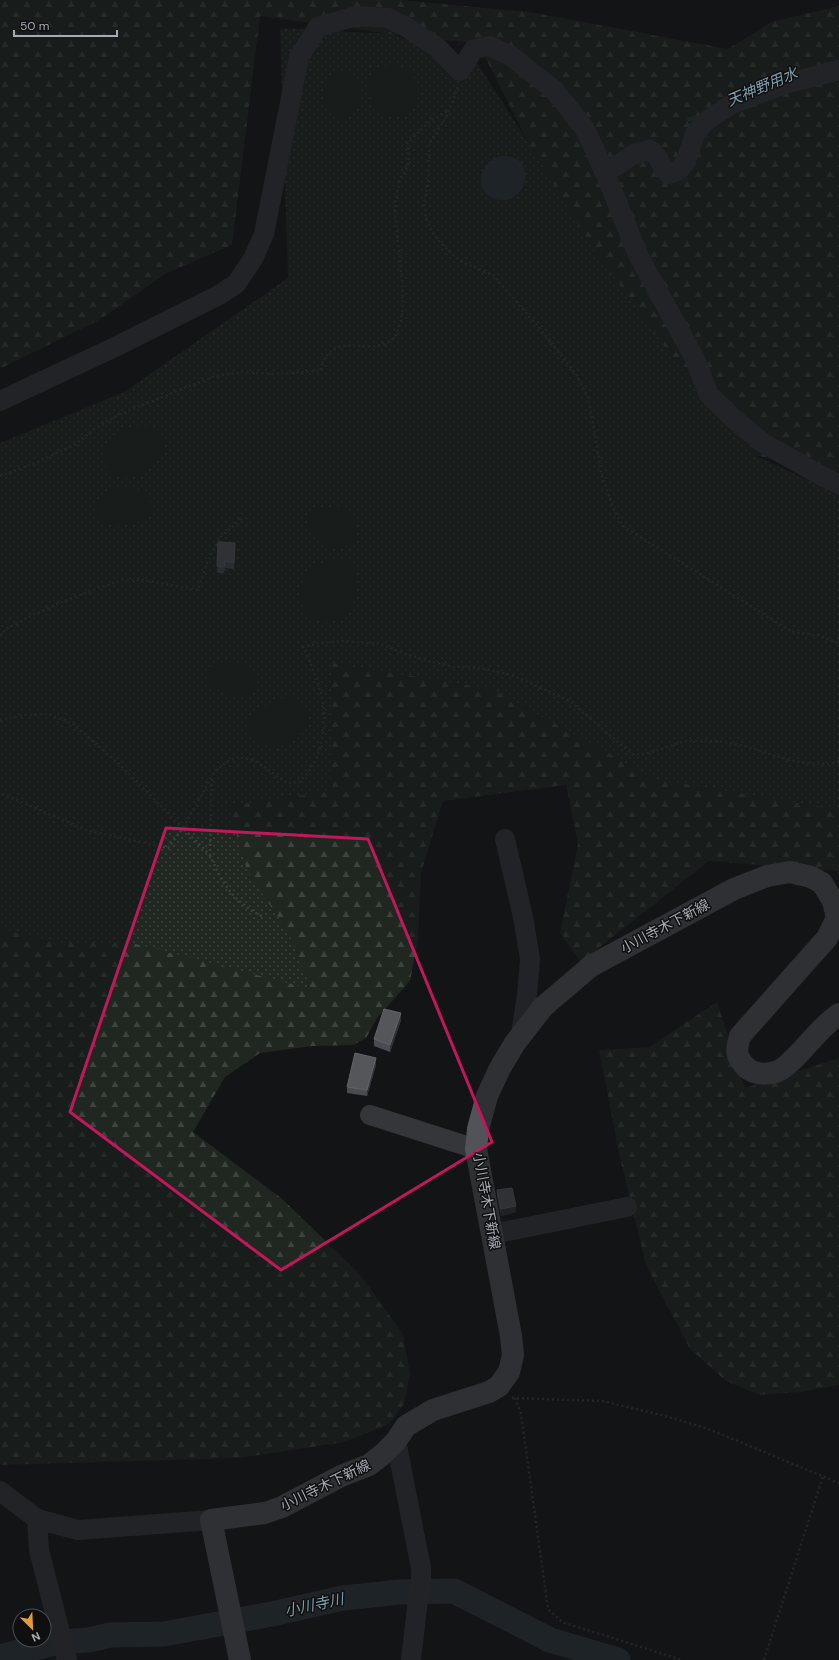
<svg xmlns="http://www.w3.org/2000/svg" width="839" height="1660" viewBox="0 0 839 1660" font-family="'DM Sans','Noto Sans JP',sans-serif">
	<style>
		.green { fill: url(#green-dots) }
		.forest { fill: url(#forest-firs) }
		.pitch { fill: #202720 }
		.water { fill: #2e373d }
		.lines { fill: none; stroke-linecap: round; stroke-linejoin: round }
		.stream { stroke: #2e373d; stroke-width: 4 }
		.river { stroke: #2e373d; stroke-width: 25 }
		.path { stroke: #3b3d41; stroke-width: 2.5; stroke-dasharray: 2 3; stroke-linecap: butt }
		.minor { stroke: #35363a; stroke-width: 20 }
		.major { stroke: #515358; stroke-width: 22 }
		.wall { fill: #4a4b50 }
		.shaded-wall { fill: #303134 }
		.building { fill: #54565a; stroke: #616368 }
		.marked { fill: none; stroke: #c2185b; stroke-width: 3; stroke-linejoin: round }
		.labels { text-anchor: middle; dominant-baseline: central; stroke-width: 3; stroke-linejoin: round; paint-order: stroke }
		.street-label { font-size: 14px; fill: #a6acb4; stroke: #0f0f10 }
		.water-label { font-size: 15px; font-style: italic; fill: #809dad; stroke: #0f0f10 }
	</style>
	<defs>
		<pattern id="green-dots" width="8" height="8" patternUnits="userSpaceOnUse"><rect width="8" height="8" fill="#202720"/><path d="M2 2h.1M6 6h.1" fill="none" stroke="#3d443e" stroke-width="1.8" stroke-linecap="round"/></pattern>
		<pattern id="forest-firs" width="22" height="20" patternUnits="userSpaceOnUse"><rect width="22" height="20" fill="#202720"/><path d="M5 1l3.5 6h-7zM16 11l3.5 6h-7z" fill="#3d443e"/></pattern>
	</defs>
	<rect width="100%" height="100%" fill="#131415"/>
	<polygon class="green" points="280,28 391,34 478,64 547,172 754,455 839,494 839,824 806,832 355,699 339,1010 0,960 0,443 124,392 288,278"/>
	<g class="forest">
		<polygon points="0,0 401,0 530,12 728,49 771,22 839,6 839,472 754,455 682,370 596,253 528,142 478,43 427,39 260,16 232,245 167,273 101,319 0,369"/>
		<polygon points="331,663 492,689 655,779 839,810 839,871 709,861 581,962 560,933 578,843 566,785 443,801 421,873 418,939 410,981 377,1018 366,1038 353,1045 312,1046 260,1053 225,1077 193,1132 281,1198 359,1273 403,1334 410,1374 404,1404 389,1424 345,1442 240,1458 0,1465 0,928 62,943 128,942 311,989 289,934 247,870 228,806 330,791"/>
		<polygon points="717,1002 745,1088 839,1058 839,1385 801,1392 760,1395 726,1381 690,1349 646,1265 620,1158 599,1050 649,1047"/>
	</g>
	<g class="pitch">
		<path d="M392,65c13,2 20,6 25,19 10,24 -25,44 -42,27 -4,-4 -4,-12 -5,-17 -1,-9 -1,-16 3,-24l8,-3z"/>
		<path d="M344,70c19,3 20,27 11,42 -2,3 -7,5 -10,7 -29,-3 -27,-44 -1,-49z"/>
		<path d="M143,425l16,5c7,12 8,23 -3,33 -44,41 -71,-12 -37,-32 7,-4 16,-4 24,-6z"/>
		<path d="M130,487c16,5 26,14 19,30 -18,9 -44,16 -54,-6 7,-22 15,-21 35,-24z"/>
		<path d="M341,506c13,11 19,19 13,37 -13,6 -23,7 -35,-2 -3,-3 -8,-8 -10,-12 -1,-4 0,-9 0,-13l8,-7z"/>
		<path d="M330,560c6,0 12,-1 18,2 21,15 4,63 -23,60 -26,-2 -31,-36 -14,-52 5,-5 12,-8 19,-10z"/>
		<path d="M220,662c18,-1 36,0 36,23 -1,2 -4,6 -6,8 -11,6 -35,0 -42,-12 -2,-3 -1,-8 -1,-12l6,-5z"/>
		<path d="M285,697c45,3 19,62 -24,47 -11,-4 -14,-13 -14,-24l17,-13z"/>
	</g>
	<path class="water" d="M500,156c3,0 9,0 12,1 26,7 11,56 -21,40 -14,-8 -13,-24 -2,-34 3,-3 7,-5 11,-7z"/>
	<g class="lines">
		<polyline class="stream" points="689,119 700,117"/>
		<polyline class="river" points="0,1657 59,1642 89,1640 110,1635 164,1634 272,1614 343,1598 400,1592 454,1591 550,1640 618,1660"/>
		<g class="path">
			<polyline points="458,87 447,116 429,144 428,185 424,204 426,219 435,237 452,254 464,263 493,275 541,330 577,376 589,400 602,477 613,507 623,526 792,632 817,635 839,643"/>
			<path d="M0,476l35,-13 39,-18 19,-15 27,-16 95,-38 28,-4 30,2 47,-3c2,-5 4,-13 8,-17 16,-18 46,1 63,-14 26,-22 0,-109 5,-142 1,-6 3,-14 5,-20 2,-5 6,-9 7,-14 1,-6 0,-15 0,-21l23,-23 18,-10"/>
			<polyline points="0,636 6,629 37,613 74,597 122,580 143,580 198,590 208,560 221,537 242,518"/>
			<polyline points="0,720 25,715 47,714 72,723 119,764 183,828 168,848 86,830 0,793"/>
			<path d="M212,779l-2,76 -27,-27 32,-57 12,-9 11,-5 16,3 33,23 12,-1c4,-4 9,-9 12,-14 6,-8 8,-16 10,-26 9,-34 -3,-64 -18,-95l16,-4 23,-2 40,3 26,11 21,6 26,6 25,1 32,7 58,26 62,53c20,2 37,-10 56,-13 8,-1 17,-1 25,0 43,2 83,31 126,21"/>
			<path d="M210,855c12,29 24,47 53,62"/>
			<polyline points="512,1398 602,1401 661,1415 706,1428 839,1483"/>
			<polyline points="515,1398 521,1414 548,1609 562,1622 682,1660"/>
			<polyline points="764,1660 823,1476"/>
		</g>
		<g class="minor">
			<path d="M605,173l29,-19 16,-4c11,6 9,17 19,24l10,-4 7,-9 9,-27 11,-13 26,-17 53,-20 54,-14"/>
			<polyline points="0,401 115,347 219,295 236,284 253,259 264,234 299,57 318,27 356,16 388,18 406,27 437,47 460,71 474,49 490,46 511,56 554,90 585,129 606,175 639,257 694,357 709,395 735,420 763,443 824,477 839,484"/>
			<polyline points="505,839 523,917 530,959 527,995 521,1035"/>
			<polyline points="370,1115 476,1149"/>
			<polyline points="493,1234 627,1207"/>
			<polyline points="396,1441 421,1568 421,1584 417,1608 411,1660"/>
			<polyline points="0,1491 37,1519 78,1530 211,1520"/>
			<polyline points="37,1519 39,1550 67,1660"/>
		</g>
		<path class="major" d="M240,1660l-29,-140 54,-7 17,-6 59,-31 28,-11 14,-11 13,-13 10,-15 27,-16 56,-18 10,-6 10,-14 4,-17 -2,-19 -35,-187 2,-20 9,-33 13,-28 15,-25 28,-36 48,-41 143,-77 33,-13 23,-4 21,5 11,6 11,18 4,17 -10,20 -87,98c-4,14 -5,20 6,31 10,10 29,8 40,-1 19,-16 32,-37 53,-52"/>
	</g>
	<g class="wall">
		<polygon points="218,542 235,549 234,569 225,568 224,573 217,573"/>
		<polygon points="401,1020 390,1052 374,1046 374,1039"/>
		<polygon points="376,1065 367,1096 347,1093 347,1087"/>
		<polygon points="497,1190 516,1212 501,1216 497,1196"/>
	</g>
	<g class="shaded-wall">
		<polygon points="401,1013 401,1020 390,1052 390,1045"/>
		<polygon points="376,1058 376,1065 367,1096 367,1090"/>
		<polygon points="516,1206 516,1212 501,1216 501,1209"/>
	</g>
	<g class="building">
		<polygon points="218,542 235,543 234,563 225,561 224,567 217,566"/>
		<polygon points="384,1009 401,1013 390,1045 374,1039"/>
		<polygon points="355,1053 376,1058 367,1090 347,1087"/>
		<polygon points="512,1188 516,1206 501,1209 497,1190"/>
	</g>
	<path d="M0 0H839V1660H0ZM166,828l202,11 124,303 -211,128 -211,-158z" fill="#131415" fill-opacity=".55" fill-rule="evenodd"/>
	<path class="marked" d="M166,828l202,11 124,303 -211,128 -211,-158z"/>
	<g class="labels">
		<g class="street-label">
			<text transform="translate(665 926) rotate(-28)">小川寺木下新線</text>
			<text transform="translate(487 1201) rotate(80)">小川寺木下新線</text>
			<text transform="translate(325 1485) rotate(-26)">小川寺木下新線</text>
		</g>
		<g class="water-label">
			<text transform="translate(762 87) rotate(-23)">天神野用水</text>
			<text transform="translate(314 1605) rotate(-12)">小川寺川</text>
		</g>
	</g>
	<g transform="translate(32 1628) rotate(156)"><circle r="19" fill="#0f0f10" stroke="#4b4e52"/>
	<path d="M0-3L7 15L0 10L-7 15Z" fill="#e3993e"/>
	<text y="-6" font-size="11" font-weight="bold" text-anchor="middle" fill="#a6acb4">N</text>
	</g>
	<path d="M14 30v6h103v-6" fill="none" stroke="#a6acb4" stroke-width="2"/>
	<text x="20" y="30" font-size="12" fill="#a6acb4" stroke="#0f0f10" stroke-width="3" paint-order="stroke">50 m</text>
</svg>
